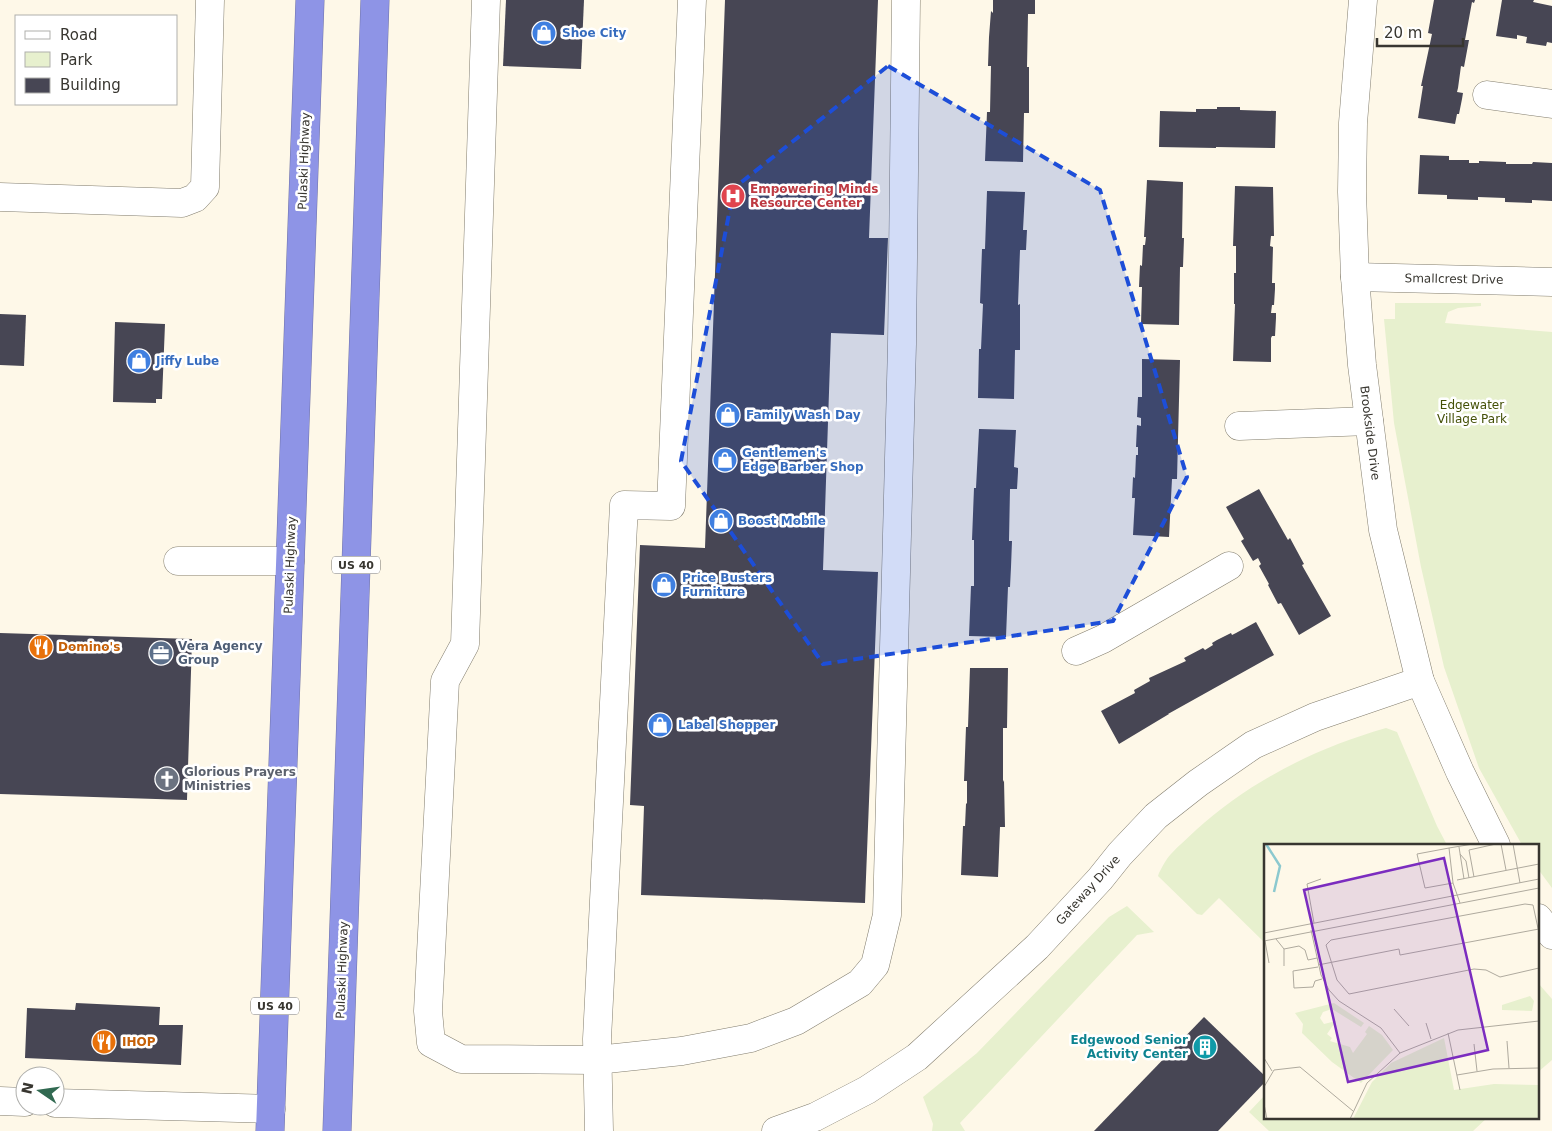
<svg xmlns="http://www.w3.org/2000/svg" width="1552" height="1131" viewBox="0 0 1552 1131" font-family="'DejaVu Sans',sans-serif">
	<style>
		.green { fill: #e7f0ce }
		.building { fill: #474654 }
		.lines { fill: none; stroke-linecap: round; stroke-linejoin: round }
		.minor-casing { stroke: #827d6e; stroke-width: 29 }
		.highway-casing { stroke: #7073a6; stroke-width: 29 }
		.minor { stroke: #fff; stroke-width: 28 }
		.highway { stroke: #8e94e6; stroke-width: 28 }
		.marked { fill: #1d4ed8; fill-opacity: 0.2; stroke: #1d4ed8; stroke-width: 4; stroke-dasharray: 10 6; stroke-linejoin: round }
		.labels { text-anchor: middle; dominant-baseline: central; stroke-width: 5; stroke-linejoin: round; paint-order: stroke }
		.shield { fill: #fff; stroke: #74726e; stroke-width: 1 }
		.shield-label { font-size: 11px; font-weight: bold; fill: #383630 }
		.shop-label { font-size: 12px; font-weight: bold; fill: #366cbe; stroke: #fff; text-anchor: start }
		.street-label { font-size: 12px; fill: #383630; stroke: #fff }
		.health-label { font-size: 12px; font-weight: bold; fill: #be3a42; stroke: #fff; text-anchor: start }
		.park-label { font-size: 12px; fill: #455108; stroke: #fff }
		.service-label { font-size: 12px; font-weight: bold; fill: #4e5e75; stroke: #fff; text-anchor: start }
		.food-label { font-size: 12px; font-weight: bold; fill: #c56008; stroke: #fff; text-anchor: start }
		.worship-label { font-size: 12px; font-weight: bold; fill: #5b616d; stroke: #fff; text-anchor: start }
		.culture-label { font-size: 12px; font-weight: bold; fill: #0d838f; stroke: #fff; text-anchor: end }
		.inset-river { fill: none; stroke: #8cc9cf; stroke-width: 2.5 }
		.inset-road { fill: none; stroke: #afaa9e; stroke-width: 1 }
		.view { fill: #7b2cbf; fill-opacity: 0.15; stroke: #7b2cbf; stroke-width: 2.5 }
		.inset-edge { fill: none; stroke: #383630; stroke-width: 2.5 }
	</style>
	<rect width="100%" height="100%" fill="#fef8e8"/>
	<g class="green">
		<polygon points="1395,303 1481,303 1481,306 1458,308 1448,312 1445,323 1552,332 1552,888 1538,869 1538,845 1522,845 1479,768 1444,667 1421,567 1394,423 1384,319 1395,319"/>
		<path d="M1386,728l11,4 40,94 10,19h-181v99l-47,-46 -17,17 -5,-1 -39,-38 1,-3c3,-6 7,-14 12,-19 8,-9 17,-16 25,-24 54,-49 120,-82 190,-102z"/>
		<polygon points="1127,906 1154,932 1137,935 960,1123 965,1131 932,1131 933,1124 923,1097 977,1053 1109,917"/>
		<polygon points="1538,983 1552,999 1552,1060 1538,1072"/>
		<polygon points="1266,1094 1266,1117 1488,1117 1473,1131 1269,1131 1249,1112"/>
	</g>
	<g class="building">
		<polygon points="506,0 584,0 581,69 503,66"/>
		<polygon points="725,0 878,0 869,238 888,238 884,335 831,333 823,570 878,572 865,903 641,895 644,806 630,805 640,545 705,548"/>
		<polygon points="993,0 1035,0 1035,14 1028,14 1027,67 1029,67 1029,113 1024,113 1023,162 985,161 987,112 990,112 991,66 988,66 989,37 991,11 993,13"/>
		<polygon points="1434,0 1475,0 1474,3 1472,2 1465,40 1469,40 1464,67 1461,66 1458,88 1457,92 1463,93 1462,99 1459,114 1457,114 1455,124 1418,118 1423,86 1421,86 1432,34 1428,33"/>
		<polygon points="1502,0 1534,0 1533,2 1552,6 1552,43 1547,42 1546,46 1526,43 1527,37 1517,35 1517,39 1496,36"/>
		<polygon points="1217,107 1240,107 1240,110 1276,111 1275,148 1216,147 1216,148 1159,147 1160,111 1196,112 1196,109 1217,109"/>
		<polygon points="1420,155 1449,156 1449,160 1469,160 1469,163 1479,163 1479,161 1506,162 1506,164 1532,164 1533,162 1552,163 1552,201 1532,200 1532,203 1505,202 1505,198 1478,197 1478,200 1447,199 1447,195 1418,194"/>
		<polygon points="1147,180 1183,182 1182,238 1184,238 1183,267 1180,267 1179,325 1141,324 1142,287 1139,287 1140,265 1142,266 1143,245 1145,245 1146,237 1144,237"/>
		<polygon points="1235,186 1273,187 1274,236 1271,236 1270,246 1273,247 1272,283 1275,283 1275,289 1274,305 1272,305 1271,313 1276,313 1276,318 1275,336 1272,336 1271,338 1271,362 1233,361 1235,304 1234,304 1234,273 1236,273 1236,246 1233,246"/>
		<polygon points="987,191 1025,192 1023,230 1027,230 1026,250 1020,250 1018,305 1020,304 1020,350 1015,350 1014,399 978,398 979,349 981,349 983,304 980,303 982,249 985,249"/>
		<polygon points="0,314 26,315 24,366 0,365"/>
		<polygon points="115,322 165,324 162,399 156,399 156,403 113,402"/>
		<polygon points="1142,359 1180,360 1177,479 1172,479 1169,537 1133,535 1135,498 1132,498 1133,477 1135,478 1136,455 1138,455 1138,447 1136,447 1137,425 1141,426 1141,418 1137,417 1138,397 1142,397"/>
		<polygon points="979,429 1016,430 1014,467 1018,468 1018,472 1017,489 1010,489 1009,541 1012,541 1011,567 1010,587 1008,587 1006,637 969,636 971,586 974,586 974,540 972,540 974,488 976,488"/>
		<polygon points="1259,489 1288,540 1290,538 1304,564 1302,565 1303,567 1331,616 1299,635 1281,603 1278,604 1268,585 1269,584 1259,566 1261,564 1258,558 1253,561 1241,541 1244,539 1226,507"/>
		<polygon points="1256,622 1274,655 1168,714 1169,714 1119,744 1101,711 1135,693 1134,690 1150,681 1149,678 1186,661 1184,658 1203,648 1205,650 1213,645 1212,643 1217,640 1231,633 1232,635 1236,633"/>
		<polygon points="0,633 192,639 187,800 0,794"/>
		<polygon points="970,668 1008,668 1007,728 1003,728 1003,782 1004,780 1005,827 1000,827 998,877 961,875 963,826 965,826 966,804 967,803 967,781 964,781 966,727 968,727"/>
		<polygon points="76,1003 160,1007 159,1025 183,1025 181,1065 25,1058 27,1008 75,1010"/>
		<polygon points="1204,1017 1266,1077 1266,1081 1218,1131 1094,1131"/>
	</g>
	<g class="lines">
		<defs>
			<g id="minor">
				<polyline points="486,0 465,644 445,681 428,1011 431,1043 461,1059 597,1060 682,1051 751,1038 796,1021 860,983 875,965 887,915 902,344 906,0"/>
				<polyline points="1363,0 1353,123 1352,192 1355,277 1362,365 1383,530 1420,681 1460,772 1496,845"/>
				<polyline points="1487,95 1552,104"/>
				<polyline points="0,197 182,203 195,198 205,187 210,0"/>
				<polyline points="1355,277 1552,282"/>
				<polyline points="1239,426 1369,421"/>
				<polyline points="178,561 290,561"/>
				<polyline points="1076,651 1103,639 1229,566"/>
				<polyline points="1538,918 1552,935"/>
				<polyline points="0,1101 25,1102"/>
				<polyline points="55,1103 271,1109"/>
				<polyline points="599,1131 597,1039 624,505 671,506 692,0"/>
				<polyline points="776,1131 815,1117 867,1090 917,1057 1037,947 1100,879 1120,854 1156,816 1198,783 1253,745 1315,717 1420,681"/>
			</g>
			<g id="highway">
				<polyline points="270,1131 310,0"/>
				<polyline points="337,1131 375,0"/>
			</g>
		</defs>
		<use href="#minor" class="minor-casing"/>
		<use href="#highway" class="highway-casing"/>
		<use href="#minor" class="minor"/>
		<use href="#highway" class="highway"/>
	</g>
	<path class="marked" d="M888,66l212,124 87,287 -74,144 -290,43 -142,-203 53,-273z"/>
	<defs>
		<symbol id="shop-disc" viewBox="-11 -11 22 22"><circle r="9.5" fill="#3f7fe0" stroke="#fff"/><path d="M-5-2.5h2.3a2.7 3.5 0 0 1 5.4 0H5L5.5 6h-11ZM-1.5-2.5h3a1.5 2.3 0 0 0-3 0Z" fill="#fff"/></symbol>
		<symbol id="hospital-disc" viewBox="-11 -11 22 22"><circle r="9.5" fill="#e0444e" stroke="#fff"/><path d="M-5-5h3v3.5h4V-5h3V5h-3V1.5h-4V5h-3Z" fill="#fff"/></symbol>
		<symbol id="restaurant-disc" viewBox="-11 -11 22 22"><circle r="9.5" fill="#e8710a" stroke="#fff"/><path d="M-5-6h1v4h1v-4h1v4h1v-4h1v5L-1.5 .5V6h-2V.5L-5-1ZM5-6V6H3V1.5H1.5Q1.5-4 5-6Z" fill="#fff"/></symbol>
		<symbol id="office-disc" viewBox="-11 -11 22 22"><circle r="9.5" fill="#5c6f8a" stroke="#fff"/><path d="M-6-3h4V-5.5h4V-3h4V5H-6ZM-1-4.5V-3h2v-1.5ZM-6 0V1H6V0Z" fill="#fff"/></symbol>
		<symbol id="church-disc" viewBox="-11 -11 22 22"><circle r="9.5" fill="#6b7280" stroke="#fff"/><path d="M-1.2-6h2.4v3.5h3.3v2.4h-3.3V6h-2.4V-.1h-3.3v-2.4h3.3Z" fill="#fff"/></symbol>
		<symbol id="building-disc" viewBox="-11 -11 22 22"><circle r="9.5" fill="#0f9aa8" stroke="#fff"/><path d="M-4-6H4V6H1V3H-1V6H-4ZM-2.5-4.3h1.7v1.8h-1.7ZM.8-4.3h1.7v1.8H.8ZM-2.5-1h1.7V.8h-1.7ZM.8-1h1.7V.8H.8Z" fill="#fff"/></symbol>
	</defs>
	<g fill-rule="evenodd">
		<use href="#shop-disc" x="530" y="19" width="28" height="28"/>
		<use href="#hospital-disc" x="719" y="182" width="28" height="28"/>
		<use href="#shop-disc" x="125" y="347" width="28" height="28"/>
		<use href="#shop-disc" x="714" y="401" width="28" height="28"/>
		<use href="#shop-disc" x="711" y="446" width="28" height="28"/>
		<use href="#shop-disc" x="707" y="507" width="28" height="28"/>
		<use href="#shop-disc" x="650" y="571" width="28" height="28"/>
		<use href="#restaurant-disc" x="27" y="633" width="28" height="28"/>
		<use href="#office-disc" x="147" y="639" width="28" height="28"/>
		<use href="#shop-disc" x="646" y="711" width="28" height="28"/>
		<use href="#church-disc" x="153" y="765" width="28" height="28"/>
		<use href="#restaurant-disc" x="90" y="1028" width="28" height="28"/>
		<use href="#building-disc" x="1191" y="1033" width="28" height="28"/>
	</g>
	<g class="labels">
		<g class="shield">
			<rect x="332" y="556.5" width="48" height="17" rx="4"/>
			<rect x="251" y="997.5" width="48" height="17" rx="4"/>
		</g>
		<g class="shield-label">
			<text x="356" y="565">US 40</text>
			<text x="275" y="1006">US 40</text>
		</g>
		<g class="shop-label">
			<text x="562" y="33">Shoe City</text>
			<text x="156" y="361">Jiffy Lube</text>
			<text x="746" y="415">Family Wash Day</text>
			<text x="742" y="453">Gentlemen's<tspan x="742" dy="14">Edge Barber Shop</tspan></text>
			<text x="738" y="521">Boost Mobile</text>
			<text x="682" y="578">Price Busters<tspan x="682" dy="14">Furniture</tspan></text>
			<text x="678" y="725">Label Shopper</text>
		</g>
		<g class="street-label">
			<text transform="translate(304 161) rotate(-88)">Pulaski Highway</text>
			<text transform="translate(1454 279) rotate(1)">Smallcrest Drive</text>
			<text transform="translate(1370 433) rotate(83)">Brookside Drive</text>
			<text transform="translate(290 565) rotate(-88)">Pulaski Highway</text>
			<text transform="translate(1088 890) rotate(-48)">Gateway Drive</text>
			<text transform="translate(342 970) rotate(-88)">Pulaski Highway</text>
		</g>
		<g class="health-label">
			<text x="750" y="189">Empowering Minds<tspan x="750" dy="14">Resource Center</tspan></text>
		</g>
		<g class="park-label">
			<text x="1472" y="405">Edgewater<tspan x="1472" dy="14">Village Park</tspan></text>
		</g>
		<g class="service-label">
			<text x="178" y="646">Vera Agency<tspan x="178" dy="14">Group</tspan></text>
		</g>
		<g class="food-label">
			<text x="58" y="647">Domino's</text>
			<text x="122" y="1042">IHOP</text>
		</g>
		<g class="worship-label">
			<text x="184" y="772">Glorious Prayers<tspan x="184" dy="14">Ministries</tspan></text>
		</g>
		<g class="culture-label">
			<text x="1188" y="1040">Edgewood Senior<tspan x="1188" dy="14">Activity Center</tspan></text>
		</g>
	</g>
	<g transform="translate(1264 844)">
		<rect width="275" height="275" fill="#fef8e8"/>
		<path d="M266,152l4,5 -2,10 -30,-1v-5zM70,159l30,20 -3,4 -29,-18 -9,3 -3,6 4,6 12,-3 -9,13 5,4 -2,3 20,6 3,6 14,-19 -2,-2 4,-6 13,9 11,15 -32,33 -29,-21 -30,-29 1,-9 -8,-11zM180,194l10,52 40,-6 45,1v34h-186l19,-37 19,-19z" fill="#e7f0ce"/>
		<path class="inset-river" d="M2,0l14,22 -6,26"/>
		<path class="inset-road" d="M237,0l5,26M249,0l7,39M195,3l5,32M185,4l-32,6 8,34 28,-5M196,10l6,7 3,17M210,33l-5,-27 27,-6M193,36l82,-16M196,59l-7,-20 -4,-35 24,-4M50,79l-7,-39 14,-5M47,86l10,45 8,15 10,11 42,27 19,25M0,89l275,-54M275,89l-6,-28 -8,-1 -194,36 -5,5 11,35 12,14 125,-25 12,1 14,7 39,-9M12,95l8,10v17M0,97l275,-53M1,97l4,22M20,105l15,-3 6,4 3,10 9,-2M54,121l81,-16 1,6 139,-26M54,123l-25,4 1,17 19,-1 2,-6 7,-2M130,165l15,17M162,179l5,16M184,189l12,57M243,197l2,27M210,200l3,27M0,214l8,13M193,231l36,-6 46,-1M0,243l10,-17 26,-3 53,44M0,260l3,15M86,275l17,-36 33,-30 58,-23 81,-9"/>
		<path class="view" d="M180,14l44,192 -140,32 -44,-192z"/>
		<rect width="275" height="275" class="inset-edge"/>
	</g>
	<rect x="15" y="15" width="162" height="90" fill="#ffffff" stroke="#afafac"/>
	<rect x="25" y="31" width="25" height="8" fill="#ffffff" stroke="#afafac"/>
	<text x="60" y="40" font-size="15" fill="#383630">Road</text>
	<rect x="25" y="52" width="25" height="15" fill="#e7f0ce" stroke="#afafac"/>
	<text x="60" y="65" font-size="15" fill="#383630">Park</text>
	<rect x="25" y="78" width="25" height="15" fill="#474654" stroke="#afafac"/>
	<text x="60" y="90" font-size="15" fill="#383630">Building</text>
	<g transform="translate(40 1091) rotate(283)"><circle r="24" fill="#ffffff" stroke="#afafac"/>
	<path d="M0-4L9 19L0 12L-9 19Z" fill="#316951"/>
	<text y="-8" font-size="14" font-weight="bold" text-anchor="middle" fill="#383630">N</text>
	</g>
	<path d="M1377 38v8h86v-8" fill="none" stroke="#383630" stroke-width="2.5"/>
	<text x="1384" y="38" font-size="15" fill="#383630" stroke="#ffffff" stroke-width="4" paint-order="stroke">20 m</text>
</svg>
